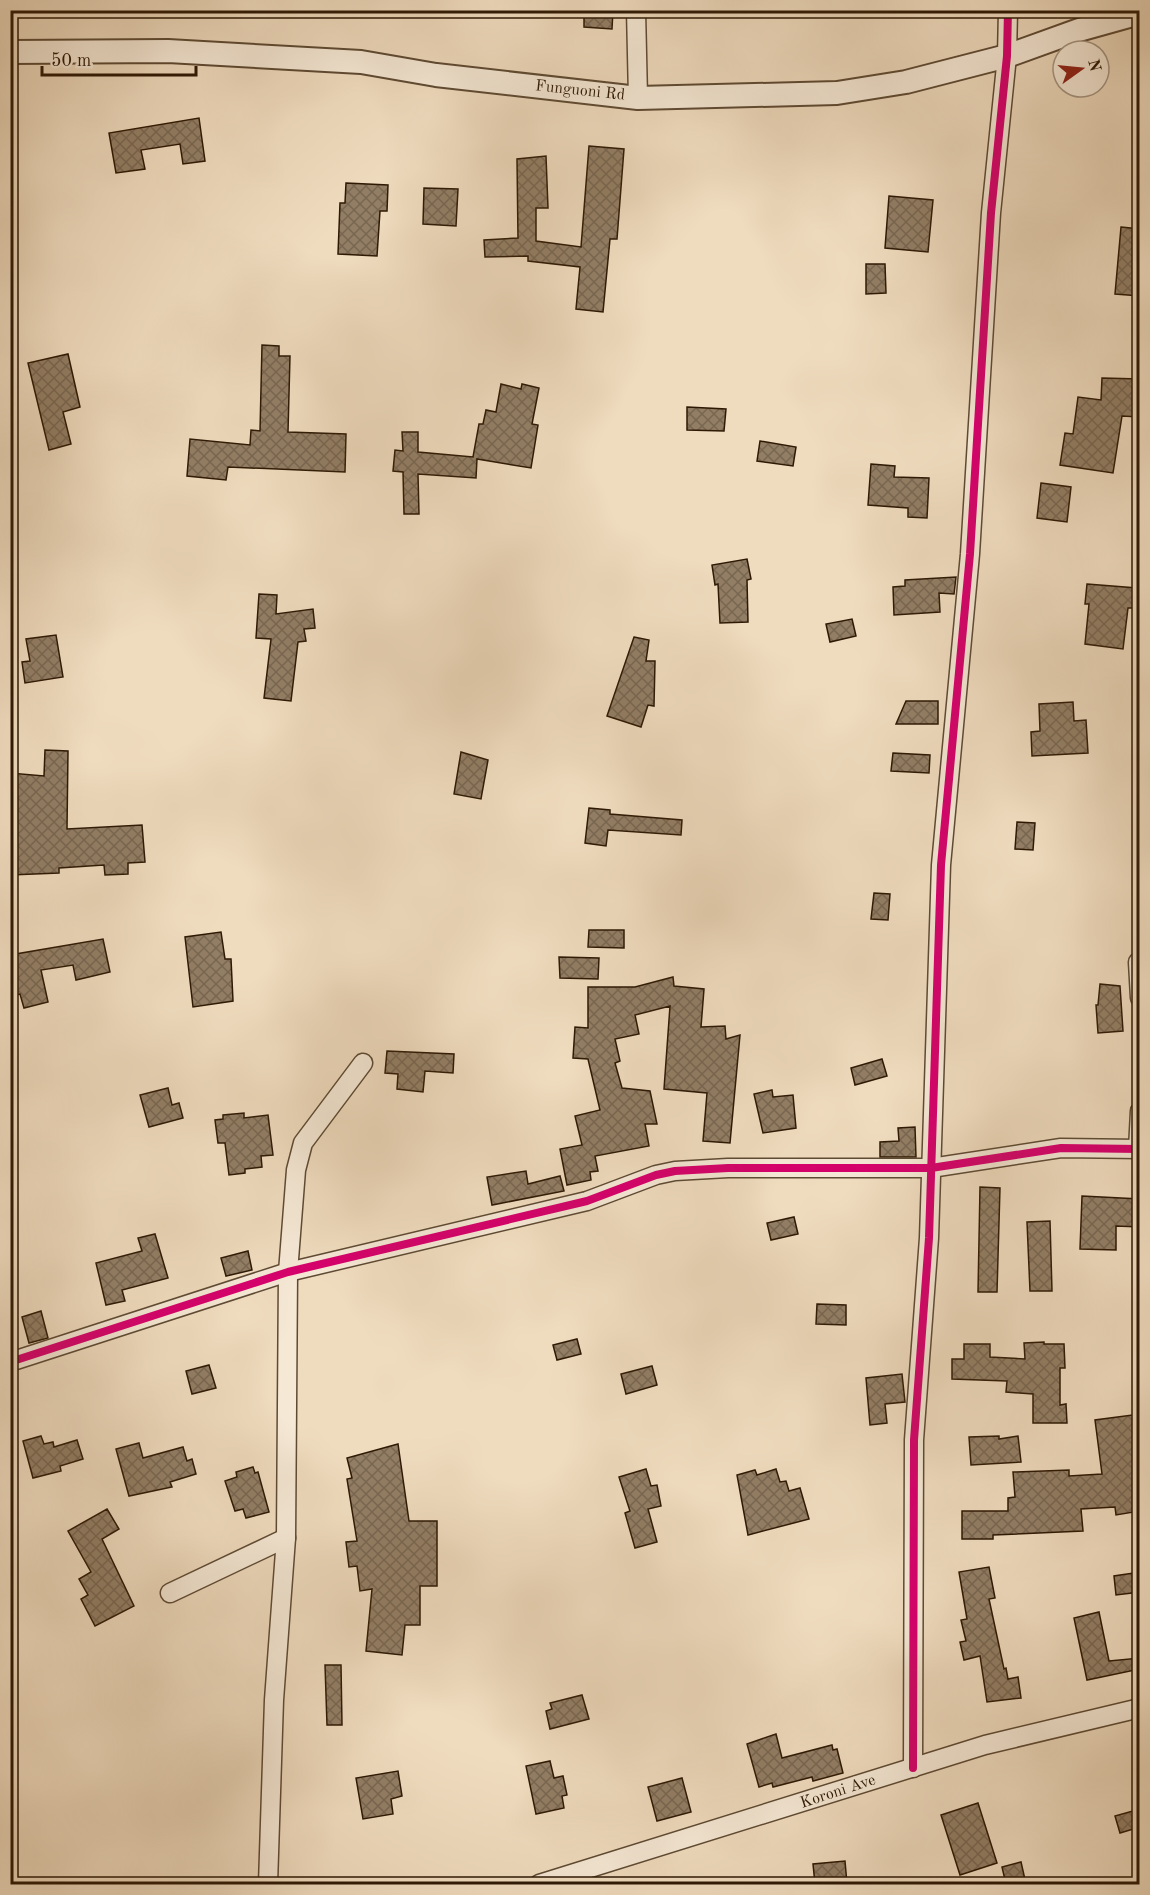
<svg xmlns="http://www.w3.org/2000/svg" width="1150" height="1895" viewBox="0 0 1150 1895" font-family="'Old Standard TT',serif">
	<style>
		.building { fill: url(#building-cross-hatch); stroke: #2e1905; stroke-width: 1.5 }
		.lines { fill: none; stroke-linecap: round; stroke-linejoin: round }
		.minor-casing { stroke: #5e4a33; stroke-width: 21 }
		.tertiary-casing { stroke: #5e4a33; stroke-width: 26 }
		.minor { stroke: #f5e8d5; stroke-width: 18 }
		.tertiary { stroke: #f5e8d5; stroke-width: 22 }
		.cycleway-casing { stroke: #f5e8d5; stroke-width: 11 }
		.cycleway { stroke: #d6006c; stroke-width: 8 }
		.labels { text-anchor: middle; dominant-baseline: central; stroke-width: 4.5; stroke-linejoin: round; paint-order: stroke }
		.street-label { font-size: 16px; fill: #2e1905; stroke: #f5e8d5 }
	</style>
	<defs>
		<pattern id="building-cross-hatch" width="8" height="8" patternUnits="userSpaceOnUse" patternTransform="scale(1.5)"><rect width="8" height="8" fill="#927e65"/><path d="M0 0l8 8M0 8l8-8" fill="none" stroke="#786651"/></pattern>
	</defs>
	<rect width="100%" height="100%" fill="#efdbbe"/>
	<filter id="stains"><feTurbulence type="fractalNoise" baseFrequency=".00333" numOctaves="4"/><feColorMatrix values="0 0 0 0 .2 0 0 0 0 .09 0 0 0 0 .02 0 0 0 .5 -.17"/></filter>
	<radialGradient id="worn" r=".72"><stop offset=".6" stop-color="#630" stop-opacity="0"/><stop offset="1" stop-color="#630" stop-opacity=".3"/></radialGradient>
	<g class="building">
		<polygon points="584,10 613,10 612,29 584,27"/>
		<polygon points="199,118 205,161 183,164 180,144 141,150 145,169 116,173 109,133"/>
		<polygon points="589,146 624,149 617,239 610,239 603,312 576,309 580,267 528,261 528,256 485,257 484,240 518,238 517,159 546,156 548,208 536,208 536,241 581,247"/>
		<polygon points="346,183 388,185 387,211 380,211 377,256 338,254 340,203 345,203"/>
		<polygon points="424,188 458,189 456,226 423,224"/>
		<polygon points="889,196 933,200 928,252 885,248"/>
		<polygon points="1121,227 1140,229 1140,296 1115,294"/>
		<polygon points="866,264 885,264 886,293 866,294"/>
		<polygon points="262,345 279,346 279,356 290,356 288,432 346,434 345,472 228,467 226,480 187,476 190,439 250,445 251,430 260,431"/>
		<polygon points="68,354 80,407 63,412 71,444 49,450 28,363"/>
		<polygon points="1102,378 1140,379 1140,417 1122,416 1113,473 1060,465 1065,433 1073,434 1078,397 1101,400"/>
		<polygon points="501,384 521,389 522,384 539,388 532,424 538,425 531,468 477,459 476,478 418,474 419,514 404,514 403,472 393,471 395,450 403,451 402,432 418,432 418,452 473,457 479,424 483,424 486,410 496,412"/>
		<polygon points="687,407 726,409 724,431 687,430"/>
		<polygon points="760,441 796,447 793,466 757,461"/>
		<polygon points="871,464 895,466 894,477 929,478 927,518 908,517 908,508 868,505"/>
		<polygon points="1041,483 1071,487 1067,522 1037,518"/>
		<polygon points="747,559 751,579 747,580 748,622 720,623 718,584 715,585 712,565"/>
		<polygon points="956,577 954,594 939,593 940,612 894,615 893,587 905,586 905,580"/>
		<polygon points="1087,584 1137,588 1136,608 1128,608 1123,649 1085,644 1089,604 1085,604"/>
		<polygon points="259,594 277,595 276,614 313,609 315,628 304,629 306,641 298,642 291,701 264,698 271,639 256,638"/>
		<polygon points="852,619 856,636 830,642 826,624"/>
		<polygon points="56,635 63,677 25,683 22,662 30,661 26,639"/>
		<polygon points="634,637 649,640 646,661 655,661 654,706 648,705 641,727 607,716"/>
		<polygon points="906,701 938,701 938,724 896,724"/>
		<polygon points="1073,702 1074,721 1086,720 1088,753 1032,756 1031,732 1040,731 1039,704"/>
		<polygon points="45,750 68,751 67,829 142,825 145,862 128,863 128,874 105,875 104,865 59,868 59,873 10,875 10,773 44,776"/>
		<polygon points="461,752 488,760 481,799 454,794"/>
		<polygon points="893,753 930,755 929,773 891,771"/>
		<polygon points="589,808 610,810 610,814 682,820 681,835 608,830 606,846 585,843"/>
		<polygon points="1017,822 1035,823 1033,850 1015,849"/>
		<polygon points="874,893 890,894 888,920 871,919"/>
		<polygon points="589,930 624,930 624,948 588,947"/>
		<polygon points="221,932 225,959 231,959 233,1001 193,1007 185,937"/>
		<polygon points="103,939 110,972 76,980 73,965 41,970 48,1002 24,1008 20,994 10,996 10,955"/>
		<polygon points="559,957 599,958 598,979 560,978"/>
		<polygon points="673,977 674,986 704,989 701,1027 725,1026 726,1039 740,1035 730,1143 703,1141 707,1093 664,1089 670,1006 635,1015 639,1034 615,1039 620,1061 615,1063 622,1088 650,1091 657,1124 645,1124 649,1146 595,1156 598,1171 590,1172 591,1180 567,1185 560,1149 582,1145 575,1116 600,1110 588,1059 573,1058 575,1027 588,1028 588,987 635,987"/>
		<polygon points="1100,984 1120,986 1123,1031 1098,1033 1096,1005 1098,1005"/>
		<polygon points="387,1051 454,1054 453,1073 425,1071 423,1092 397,1089 398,1074 385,1073"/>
		<polygon points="882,1059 887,1076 855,1085 851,1068"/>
		<polygon points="168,1088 172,1105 179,1103 183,1118 149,1127 140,1095"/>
		<polygon points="772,1090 773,1097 793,1095 796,1128 763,1133 754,1094"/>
		<polygon points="244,1113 244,1118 268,1115 273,1155 261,1156 262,1167 245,1169 245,1173 229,1175 225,1143 218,1143 215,1120 223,1119 223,1115"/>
		<polygon points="915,1127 916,1157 880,1157 880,1142 899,1141 898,1128"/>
		<polygon points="526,1171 528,1184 560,1176 564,1191 492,1205 487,1177"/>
		<polygon points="980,1187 1000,1188 997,1292 978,1292"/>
		<polygon points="1082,1196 1140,1199 1140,1227 1116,1226 1116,1250 1080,1249"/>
		<polygon points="794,1217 798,1234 771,1240 767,1223"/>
		<polygon points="1050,1221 1052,1291 1030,1291 1027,1222"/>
		<polygon points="155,1234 168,1278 122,1290 125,1301 106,1305 96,1263 142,1251 138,1238"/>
		<polygon points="248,1251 252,1270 226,1276 221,1258"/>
		<polygon points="817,1304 846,1305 846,1325 816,1324"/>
		<polygon points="41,1311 48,1338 29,1343 22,1317"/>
		<polygon points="577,1339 581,1354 557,1360 553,1345"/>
		<polygon points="1044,1342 1044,1344 1064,1344 1065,1368 1060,1368 1060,1405 1066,1404 1067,1423 1033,1423 1033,1394 1006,1392 1007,1381 952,1379 952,1359 964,1359 964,1344 990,1344 990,1357 1025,1359 1024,1343"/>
		<polygon points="209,1365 216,1388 192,1394 186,1371"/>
		<polygon points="652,1366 657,1385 626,1394 621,1374"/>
		<polygon points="902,1374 905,1402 885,1404 887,1423 870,1425 866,1378"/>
		<polygon points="1140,1414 1140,1470 1136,1470 1140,1511 1116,1515 1115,1507 1081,1509 1083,1531 993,1535 993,1539 962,1539 962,1511 1008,1511 1008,1498 1015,1497 1013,1472 1069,1470 1069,1476 1102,1474 1095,1420"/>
		<polygon points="41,1436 44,1444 53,1442 54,1447 77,1440 83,1459 60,1466 61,1471 33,1478 23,1441"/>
		<polygon points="999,1436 999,1439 1018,1436 1021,1462 971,1465 969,1437"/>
		<polygon points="139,1443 143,1458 183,1447 187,1461 192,1459 196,1474 170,1482 172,1487 129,1496 116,1449"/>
		<polygon points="398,1444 409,1521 437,1521 437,1586 420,1586 420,1625 405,1625 402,1655 366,1651 372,1589 360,1591 357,1566 349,1567 346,1542 357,1541 347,1479 352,1478 347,1458"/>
		<polygon points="253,1467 255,1473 258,1472 269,1512 246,1518 243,1509 235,1511 225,1481 237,1477 236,1472"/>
		<polygon points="646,1469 651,1486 657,1485 661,1506 648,1509 657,1542 635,1548 625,1513 630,1511 619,1477"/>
		<polygon points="776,1469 780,1482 786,1481 789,1491 800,1488 809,1519 748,1535 737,1475 755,1470 757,1475"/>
		<polygon points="107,1509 119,1529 102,1539 134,1606 95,1626 81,1599 88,1595 79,1579 91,1572 68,1531"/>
		<polygon points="989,1567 995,1598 989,1599 1004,1669 1006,1668 1008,1679 1018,1677 1021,1698 987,1702 980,1656 964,1660 960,1642 966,1641 961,1620 967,1619 959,1572"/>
		<polygon points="1140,1572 1140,1592 1116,1595 1114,1576"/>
		<polygon points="1099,1612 1109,1661 1140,1658 1140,1669 1087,1680 1074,1618"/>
		<polygon points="325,1665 341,1665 342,1725 327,1725"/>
		<polygon points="582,1695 589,1719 550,1729 546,1711 552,1709 550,1703"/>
		<polygon points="776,1734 782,1758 832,1745 833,1750 837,1749 843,1773 813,1781 812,1777 773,1787 772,1783 759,1787 747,1744"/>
		<polygon points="550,1761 554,1778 563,1776 567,1795 562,1796 564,1808 536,1814 526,1766"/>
		<polygon points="398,1771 402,1796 391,1799 393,1814 363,1819 356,1778"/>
		<polygon points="682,1778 691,1812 657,1821 648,1787"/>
		<polygon points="978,1803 997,1863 960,1875 941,1815"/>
		<polygon points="1140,1809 1140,1827 1120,1833 1115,1816"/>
		<polygon points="845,1861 847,1884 815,1884 813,1864"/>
		<polygon points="1021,1862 1026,1884 1006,1884 1002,1867"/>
	</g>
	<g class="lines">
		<defs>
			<g id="minor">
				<polyline points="636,10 638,98"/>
				<polyline points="1138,962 1140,998"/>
				<polyline points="1138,1149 1140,1111"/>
				<polyline points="10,1362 288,1272 587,1201 656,1175 675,1171 728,1168 931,1168 1061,1148 1140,1149"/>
				<polyline points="170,1593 286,1538"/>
				<polyline points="913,1768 914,1440 929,1238 941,865 970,554 991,213 1007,56 1008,10"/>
				<polyline points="268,1884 274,1700 286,1538 288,1272 296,1170 303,1143 363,1063"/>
				<polyline points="539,1884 985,1745 1140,1708"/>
			</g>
			<polyline id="tertiary" points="10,52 168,51 361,62 436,75 638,98 837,93 906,82 1007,56 1079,30 1140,13"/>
		</defs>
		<use href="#minor" class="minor-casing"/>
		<use href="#tertiary" class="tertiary-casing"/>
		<use href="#minor" class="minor"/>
		<use href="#tertiary" class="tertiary"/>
		<defs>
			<g id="cycleway">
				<polyline points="10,1362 288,1272 587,1201 656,1175 675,1171 728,1168 931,1168 1061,1148 1140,1149"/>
				<polyline points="913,1768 914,1440 929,1238 941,865 970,554 991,213 1007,56 1008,10"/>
			</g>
		</defs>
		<use href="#cycleway" class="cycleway-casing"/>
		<use href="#cycleway" class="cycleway"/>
	</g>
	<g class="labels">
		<g class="street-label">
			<text transform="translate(580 91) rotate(6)">Funguoni Rd</text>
			<text transform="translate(838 1792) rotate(-18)">Koroni Ave</text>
		</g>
	</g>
	<rect width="1150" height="1895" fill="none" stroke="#efdbbe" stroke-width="36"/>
	<rect x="12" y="12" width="1126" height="1871" fill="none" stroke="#2e1905" stroke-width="3"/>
	<rect x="18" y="18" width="1114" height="1859" fill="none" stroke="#2e1905" stroke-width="1.5"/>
	<g transform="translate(1081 69) rotate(75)"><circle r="28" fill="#f5e8d5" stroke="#a59582" stroke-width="1.5"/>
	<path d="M0-4.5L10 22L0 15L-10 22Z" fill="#8f2418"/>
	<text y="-9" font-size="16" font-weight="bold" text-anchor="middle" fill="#2e1905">N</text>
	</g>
	<path d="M42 66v9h154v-9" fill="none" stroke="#2e1905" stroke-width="3"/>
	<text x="51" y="66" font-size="18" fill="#2e1905" stroke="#f5e8d5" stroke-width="4.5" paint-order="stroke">50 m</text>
	<rect width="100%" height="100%" filter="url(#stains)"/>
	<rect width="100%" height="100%" fill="url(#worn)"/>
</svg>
